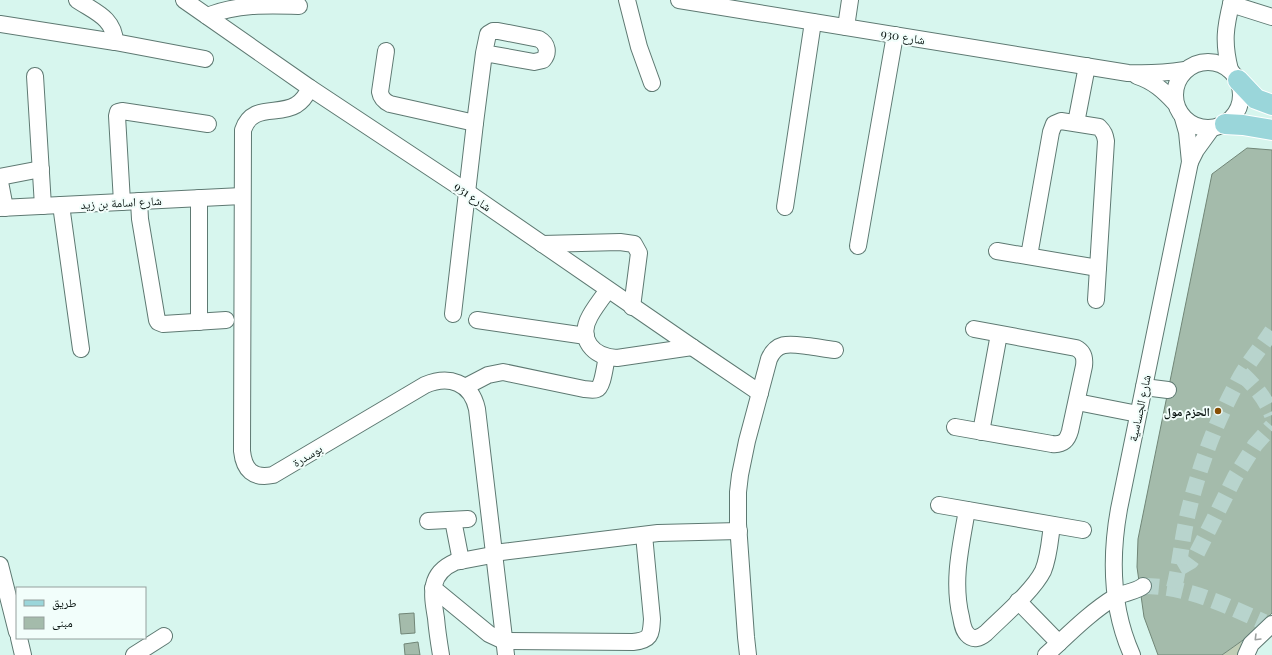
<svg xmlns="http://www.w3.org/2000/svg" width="1272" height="655" viewBox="0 0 1272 655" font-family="'Playfair Display','Noto Naskh Arabic',serif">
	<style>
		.green { fill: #c0ceb6 }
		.building { fill: #a4bbab; stroke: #718677 }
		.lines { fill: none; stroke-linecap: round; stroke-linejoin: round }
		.minor-tunnel { stroke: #b8d4cd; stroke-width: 16; stroke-dasharray: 16 8; stroke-linecap: butt }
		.minor-casing { stroke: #5e7972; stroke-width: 18 }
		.major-casing { stroke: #fff; stroke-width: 22 }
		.minor { stroke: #fff; stroke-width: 16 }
		.major { stroke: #9ad6da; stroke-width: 20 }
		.oneway { stroke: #9da1a0 }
		.poi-dot { fill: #884f05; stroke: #f2fefb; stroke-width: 1.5 }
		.labels { text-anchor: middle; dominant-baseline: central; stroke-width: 4; stroke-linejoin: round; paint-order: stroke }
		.street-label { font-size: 12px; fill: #091411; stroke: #f2fefb }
		.poi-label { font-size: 12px; font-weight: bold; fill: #091411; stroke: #f2fefb; text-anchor: end }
	</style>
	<rect width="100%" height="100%" fill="#d7f6ee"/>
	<polygon class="green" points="1242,641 1239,655 1222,655"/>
	<g class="building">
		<polygon points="1247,148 1272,150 1272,613 1253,633 1222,655 1158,655 1144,617 1137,567 1138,539 1212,174"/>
		<polygon points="414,613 415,633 401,634 399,614"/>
		<polygon points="418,642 420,655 405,655 404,644"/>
	</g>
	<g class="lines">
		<g class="minor-tunnel">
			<path d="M1242,374c13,12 23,24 30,41"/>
			<polyline points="1179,568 1191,561 1197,553 1235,477 1255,445 1272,426"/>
			<path d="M1143,586c44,0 82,19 121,36"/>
			<path d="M1174,588c6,-24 8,-50 14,-75 12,-49 29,-95 54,-139 9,-15 20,-28 30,-43"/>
		</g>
		<defs>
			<g id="minor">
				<path d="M77,0c18,12 37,18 38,42"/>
				<polyline points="184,0 310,88 467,192 692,347 760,393"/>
				<polyline points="627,0 639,47 652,83"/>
				<path d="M679,0l449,73c19,1 37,0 57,-3"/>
				<polyline points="1231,4 1272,17"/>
				<path d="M207,16c30,-12 60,-11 92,-10"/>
				<polyline points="0,24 115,42 205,59"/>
				<polyline points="846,27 850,0"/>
				<path d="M386,51l-6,41c1,6 4,9 10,12l85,19"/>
				<circle cx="1208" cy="95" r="33"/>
				<path d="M1230,70c-7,-28 -5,-42 2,-70"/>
				<polyline points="35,76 43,206"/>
				<path d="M1137,76c16,5 27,15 38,27"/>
				<path d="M310,88c-3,6 -7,13 -14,17 -18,11 -44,-2 -53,25l-1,321c2,19 11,28 31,24l152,-90c24,-10 46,-3 52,24l29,246"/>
				<polyline points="1076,123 1087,66"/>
				<polyline points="1190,162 1196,150 1212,128"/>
				<polyline points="0,177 41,169"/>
				<polyline points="0,182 5,208"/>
				<polyline points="139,201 140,219 157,320 158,322 163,324 226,320"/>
				<polyline points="122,202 117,116 118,112 122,111 208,124"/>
				<polyline points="61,205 81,349"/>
				<polyline points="785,207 813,22"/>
				<polyline points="0,208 242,196"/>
				<polyline points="542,244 620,242 634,244 639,253 632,307"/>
				<polyline points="858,246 895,35"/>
				<polyline points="997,251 1098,268"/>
				<path d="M1029,256l22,-124 3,-8 7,-3 38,6c5,5 6,8 7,14l-10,159"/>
				<path d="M608,290c-6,8 -13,17 -18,26 -13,23 3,41 27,42l75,-11"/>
				<path d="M453,314l22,-191 9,-70 4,-19 5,-3h5l41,8c9,5 10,14 4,21l-9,2 -50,-9"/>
				<polyline points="477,320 586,336"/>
				<polyline points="199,322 199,198"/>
				<path d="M465,387l23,-12 15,-3 81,17c4,0 9,2 13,0 6,-2 8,-25 10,-32"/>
				<polyline points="1144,387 1168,390"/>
				<polyline points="1077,402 1138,414"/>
				<path d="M955,427l97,17c10,1 15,-2 18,-13l14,-65c1,-8 0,-14 -8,-18l-102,-19"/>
				<polyline points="981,432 999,334"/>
				<polyline points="939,505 1083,530"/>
				<path d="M967,510c-6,35 -15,71 -6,107 1,6 2,13 6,17 6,7 13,4 19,-1 16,-16 47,-42 57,-62 6,-14 7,-32 9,-46"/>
				<polyline points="453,520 461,561"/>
				<polyline points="428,521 468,519"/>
				<polyline points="0,565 17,632"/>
				<path d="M433,588l56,46 15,7 129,1c18,-2 18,-7 19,-23l-8,-84"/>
				<polyline points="1018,601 1059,643"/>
				<polyline points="19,638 23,655"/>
				<polyline points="134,655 164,636"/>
				<path d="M441,655c-2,-12 -4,-25 -5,-37 -4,-24 -8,-44 19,-56l37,-7 2,-2 164,-20 81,-2"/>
				<path d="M748,655l-2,-18 -8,-113v-32l2,-17 7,-34 22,-82c8,-18 21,-15 38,-13 9,1 19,3 28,4"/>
				<path d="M1046,655c22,-20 43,-42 69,-58 8,-4 23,-6 28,-11"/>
				<path d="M1132,655c-21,-47 -22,-96 -13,-146l71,-347 -3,-30 -4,-14"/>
				<polyline points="1246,655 1251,644 1272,624"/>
			</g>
			<g id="major">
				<polyline points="1238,80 1256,99 1272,105"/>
				<polyline points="1225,124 1243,125 1272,130"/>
			</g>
		</defs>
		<use href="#minor" class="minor-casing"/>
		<use href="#major" class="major-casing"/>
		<use href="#minor" class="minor"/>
		<use href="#major" class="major"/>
	</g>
	<defs><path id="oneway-chevron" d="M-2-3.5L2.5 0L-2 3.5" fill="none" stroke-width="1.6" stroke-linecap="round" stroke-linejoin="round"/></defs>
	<use class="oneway" href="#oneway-chevron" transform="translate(1257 638) rotate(135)"/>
	<circle class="poi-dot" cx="1218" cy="411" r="4"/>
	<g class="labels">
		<g class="street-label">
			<text transform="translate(903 36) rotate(9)">شارع 930</text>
			<text transform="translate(473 196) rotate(34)">شارع 931</text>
			<text transform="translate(121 202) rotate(-3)">شارع اسامة بن زيد</text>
			<text transform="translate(1139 408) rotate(-78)">شارع الجساسية</text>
			<text transform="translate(307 455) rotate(-31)">بوسدرة</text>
		</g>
		<g class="poi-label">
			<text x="1210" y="411">الحزم مول</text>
		</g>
	</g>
	<rect x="16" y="587" width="130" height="52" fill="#f2fefb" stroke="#95a09d"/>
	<rect x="24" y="600" width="20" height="6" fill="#9ad6da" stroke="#95a09d"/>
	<text x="52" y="607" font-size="12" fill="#091411">طريق</text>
	<rect x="24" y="617" width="20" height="12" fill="#a4bbab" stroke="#95a09d"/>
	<text x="52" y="627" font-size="12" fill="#091411">مبنى</text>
</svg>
